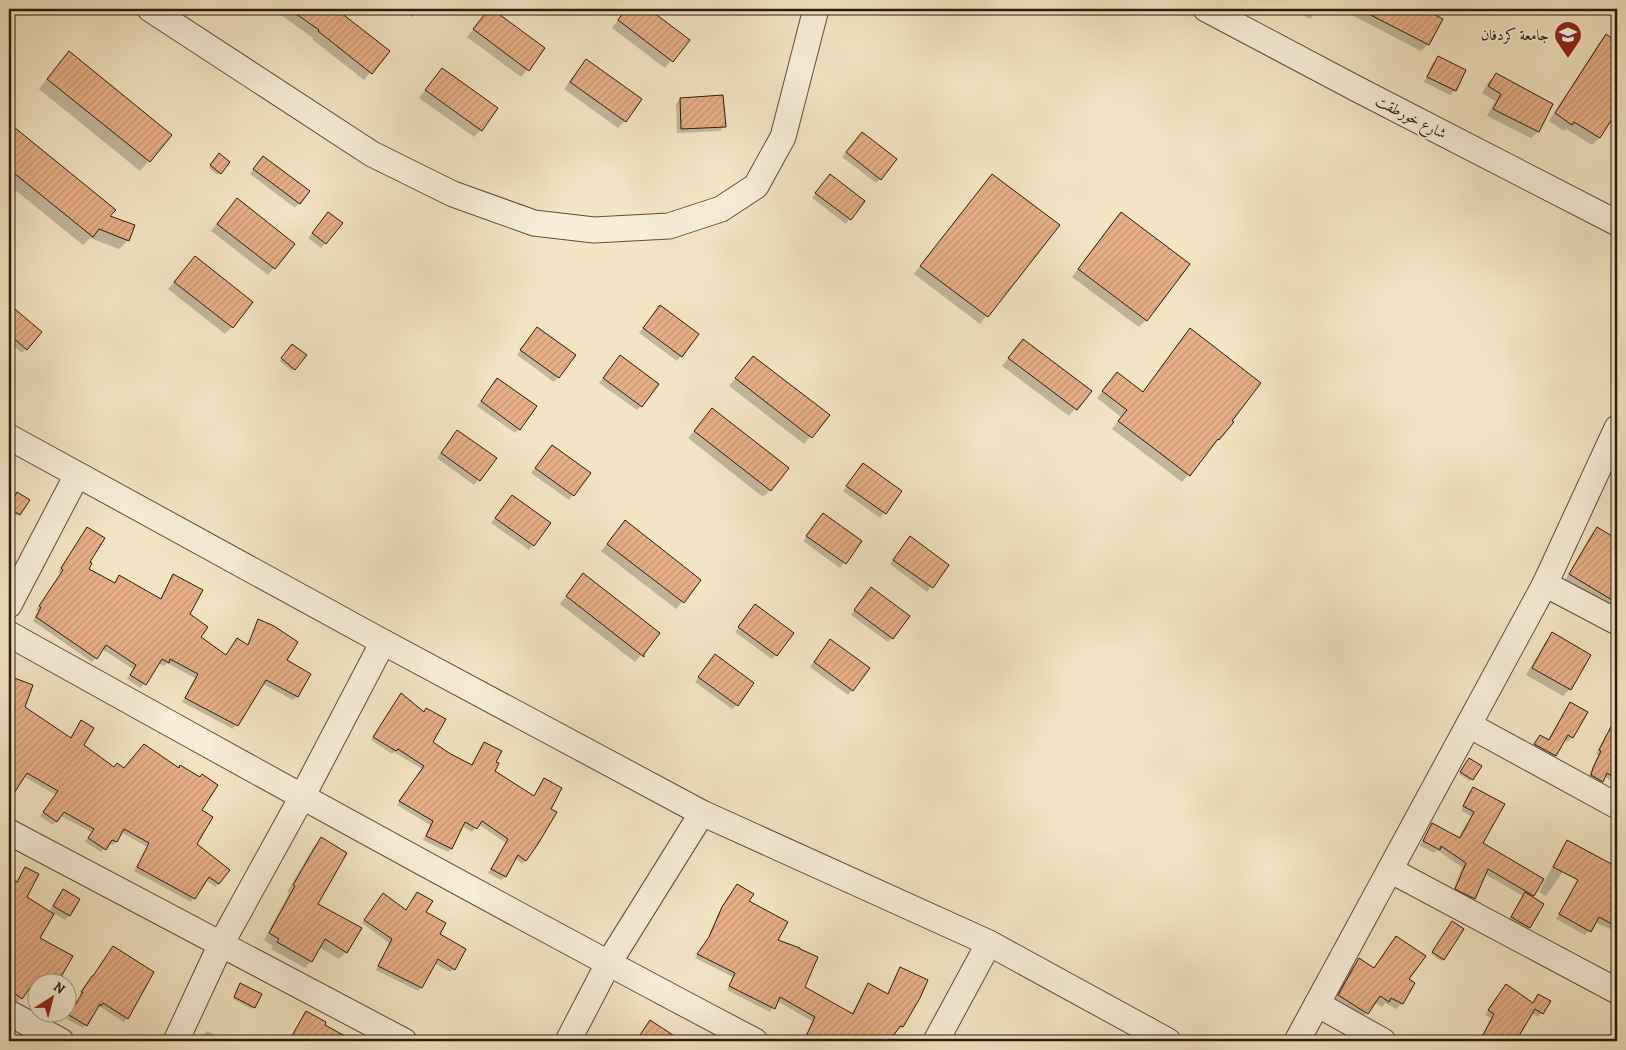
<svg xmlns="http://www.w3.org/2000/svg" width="1626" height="1050" viewBox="0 0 1626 1050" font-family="Alegreya,Amiri,serif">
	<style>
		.shadow { fill: #0003 }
		.building { fill: url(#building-hatch); stroke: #2b1a0e }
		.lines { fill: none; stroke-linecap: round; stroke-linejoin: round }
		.minor-casing { stroke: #5d4c3b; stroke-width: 27 }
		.minor { stroke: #f7edd8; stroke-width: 25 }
		.labels { text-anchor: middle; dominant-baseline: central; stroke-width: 4; stroke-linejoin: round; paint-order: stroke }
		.poi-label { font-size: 15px; fill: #2b1a0e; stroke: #f7edd8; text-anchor: end }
		.street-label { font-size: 15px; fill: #2b1a0e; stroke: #f7edd8 }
	</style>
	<defs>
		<pattern id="building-hatch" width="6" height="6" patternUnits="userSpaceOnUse" patternTransform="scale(1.25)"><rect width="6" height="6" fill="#e7af87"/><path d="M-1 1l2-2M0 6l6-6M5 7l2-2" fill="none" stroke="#c69673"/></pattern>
	</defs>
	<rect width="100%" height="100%" fill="#f3e4c3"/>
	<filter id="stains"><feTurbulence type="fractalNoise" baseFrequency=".004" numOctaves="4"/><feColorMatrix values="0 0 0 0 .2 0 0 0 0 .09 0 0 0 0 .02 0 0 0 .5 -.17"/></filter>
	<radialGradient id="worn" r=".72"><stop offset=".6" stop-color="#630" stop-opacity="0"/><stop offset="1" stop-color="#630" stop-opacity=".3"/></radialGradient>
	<g class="shadow">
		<polygon points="273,9 335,9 388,51 364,80 312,39 313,38"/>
		<polygon points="401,9 420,9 412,17"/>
		<polygon points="490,9 544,49 521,77 467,37"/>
		<polygon points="626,9 646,9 688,40 665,68 612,28"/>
		<polygon points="1292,9 1318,9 1310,19"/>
		<polygon points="1353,9 1421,9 1441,19 1428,44 1421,51 1350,14"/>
		<polygon points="1606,36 1617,43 1617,108 1599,138 1592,145 1566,129 1564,131 1549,121 1599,43"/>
		<polygon points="1438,58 1455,90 1450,95 1424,82 1433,62"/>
		<polygon points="586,61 625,121 618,128 564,89 579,68"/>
		<polygon points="60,62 171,135 140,171 39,89"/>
		<polygon points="442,69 481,130 474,137 419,98"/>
		<polygon points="1496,75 1551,104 1538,132 1531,138 1487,116 1495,101 1482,93 1489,81"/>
		<polygon points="680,99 724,126 720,131 677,133 676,104"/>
		<polygon points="12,128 128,240 119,249 90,238 83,245 9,185 9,131"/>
		<polygon points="858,138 880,179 876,183 842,157"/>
		<polygon points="217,156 220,173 218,175 209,168"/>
		<polygon points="259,162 299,203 295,208 250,174"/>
		<polygon points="992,175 1058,226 980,324 914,274"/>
		<polygon points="825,181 850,219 846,224 812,198"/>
		<polygon points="237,199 294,244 268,275 211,231"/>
		<polygon points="328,213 341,223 321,248 308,238"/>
		<polygon points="1121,214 1188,264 1146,320 1139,327 1072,277 1114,220"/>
		<polygon points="195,258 232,327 225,334 168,289"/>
		<polygon points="660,307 681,356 677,361 639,333"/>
		<polygon points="14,310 26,349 22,353 9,342 9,316"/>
		<polygon points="537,329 574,356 554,382 517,355"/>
		<polygon points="1190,330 1232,422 1182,482 1112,429 1121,417 1097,398 1117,373 1142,393 1183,337"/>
		<polygon points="1023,340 1090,391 1069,416 1002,366"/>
		<polygon points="292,345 305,355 292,371 280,361"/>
		<polygon points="620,357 641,406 637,410 599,383"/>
		<polygon points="753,357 828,415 804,444 729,386"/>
		<polygon points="493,384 519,429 515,433 477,406"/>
		<polygon points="712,410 770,490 763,497 688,438"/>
		<polygon points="453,436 495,459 474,485 437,458"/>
		<polygon points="552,446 573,495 569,500 531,473"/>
		<polygon points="863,464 901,491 880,518 843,491"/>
		<polygon points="16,495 19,514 17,516 9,511 9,506"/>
		<polygon points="512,496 549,524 529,550 491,523"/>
		<polygon points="819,519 861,542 840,568 803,541"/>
		<polygon points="625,522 700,581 676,609 601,551"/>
		<polygon points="1597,528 1617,540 1617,611 1565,580 1592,533"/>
		<polygon points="84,532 88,563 87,570 114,584 120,577 160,599 170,579 173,575 188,615 200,637 225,656 237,639 246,646 254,625 244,651 247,651 257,624 255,624 258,621 285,661 309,674 297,696 293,700 263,684 233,729 182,702 195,678 167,663 164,666 158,663 141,688 127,679 133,669 102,649 92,662 33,621 38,611 36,610 61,574 58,572"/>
		<polygon points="906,542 948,565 927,592 890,564"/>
		<polygon points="583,575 641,655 635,662 560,604"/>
		<polygon points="867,593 892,638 888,642 851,615"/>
		<polygon points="751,610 776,655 772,659 735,632"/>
		<polygon points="1553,634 1589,655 1570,689 1563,696 1526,675 1546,641"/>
		<polygon points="826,645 852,690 848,695 810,667"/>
		<polygon points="711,660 737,705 732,709 695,682"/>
		<polygon points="9,677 32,686 24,708 70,739 81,722 82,745 114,768 200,811 195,844 229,870 218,884 215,887 206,880 191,902 134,871 147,847 121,832 116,842 113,845 109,843 101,852 85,842 91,832 61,816 53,825 40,816 56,795 23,776 22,777 9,768"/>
		<polygon points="398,698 431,743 471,766 481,747 485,743 495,762 494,772 533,797 544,779 526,860 522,864 515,858 505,877 501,880 488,873 506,843 478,824 472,832 462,826 451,849 448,852 423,840 430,825 397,805 422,769 394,752 392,754 371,740"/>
		<polygon points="1571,704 1586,713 1572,737 1568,742 1564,740 1555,756 1551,760 1531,749 1540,737 1547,741 1566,708"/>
		<polygon points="1612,730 1617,732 1617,785 1604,776 1599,785 1588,779 1590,773 1598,755 1596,754 1605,736"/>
		<polygon points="1467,761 1472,779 1470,781 1459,774"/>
		<polygon points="1474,788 1482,844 1542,880 1531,897 1543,904 1529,927 1524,932 1507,922 1523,896 1485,874 1474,899 1470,903 1452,893 1462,867 1437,850 1434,853 1420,846 1428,829 1432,825 1458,838 1471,816 1462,811 1462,807 1469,792"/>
		<polygon points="321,839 316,904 361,929 346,952 339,959 319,947 311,961 305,968 271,949 273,946 264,940 289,893 287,892 314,846"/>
		<polygon points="1567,842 1579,848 1546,896 1539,892 1563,846"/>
		<polygon points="1600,859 1617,868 1617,920 1610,929 1595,922 1585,935 1556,919 1578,879"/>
		<polygon points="25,869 25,898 49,912 59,895 63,890 69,916 65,920 53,913 39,938 57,981 56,982 48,982 40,979 33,988 30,986 17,1002 9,996 9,879 16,882"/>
		<polygon points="734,889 748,901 776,941 804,987 851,1015 865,988 868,985 887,994 897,972 901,969 902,1027 898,1030 896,1029 888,1041 803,1041 812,1021 777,1001 770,1012 727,990 733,977 695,958 706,942 719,912"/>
		<polygon points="418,893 424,912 439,934 454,969 450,972 434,963 421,988 418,991 376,970 389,943 362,923 379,898 405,911"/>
		<polygon points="1450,925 1443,959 1441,961 1431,954"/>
		<polygon points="1397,938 1407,980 1413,983 1402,1004 1396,1009 1385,1003 1382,1007 1374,1002 1361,1019 1334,1001 1353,965 1359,960 1373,969 1391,943"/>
		<polygon points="113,948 127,1018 124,1022 99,1006 83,1028 67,1019 81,996 79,995"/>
		<polygon points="1506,986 1532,1003 1538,996 1549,1002 1538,1017 1531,1013 1515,1039 1519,1041 1479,1041 1491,1018 1485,1015"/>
		<polygon points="239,987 254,1007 252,1009 233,999"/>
		<polygon points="303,1017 323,1026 351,1041 289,1041"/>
		<polygon points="207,1031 227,1041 198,1041"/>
		<polygon points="1617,1036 1617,1041 1611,1041"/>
	</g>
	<g class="building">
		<polygon points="289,9 336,9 390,51 372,74 318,31 319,30"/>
		<polygon points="489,9 492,9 545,48 529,71 473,29"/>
		<polygon points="626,9 649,9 690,40 673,62 618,20"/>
		<polygon points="1359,9 1424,9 1443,19 1429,45"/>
		<polygon points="1606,34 1617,42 1617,111 1600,138 1574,122 1572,125 1555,113"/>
		<polygon points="69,51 172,135 150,162 47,79"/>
		<polygon points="1438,56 1466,70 1456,91 1427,77"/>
		<polygon points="586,59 642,99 626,122 570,82"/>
		<polygon points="442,68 498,108 482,131 425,90"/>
		<polygon points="1496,73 1553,104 1539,132 1493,109 1501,94 1488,86"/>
		<polygon points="723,95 726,127 681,129 680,98"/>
		<polygon points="9,123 116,210 110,216 135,225 129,241 99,229 93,237 9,169"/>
		<polygon points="862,132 897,159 881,180 846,152"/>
		<polygon points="219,153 230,162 221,174 210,165"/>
		<polygon points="263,156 310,191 300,204 253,169"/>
		<polygon points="830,174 865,201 851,220 815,193"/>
		<polygon points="992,174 1060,225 988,317 920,266"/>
		<polygon points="237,198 295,244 275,269 217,224"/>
		<polygon points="328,212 343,223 326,244 312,233"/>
		<polygon points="1121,212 1190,264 1147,321 1078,269"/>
		<polygon points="195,256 253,302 233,328 174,282"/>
		<polygon points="9,304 42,332 27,350 9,334"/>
		<polygon points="660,305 699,334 682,357 643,328"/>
		<polygon points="537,327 576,355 559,378 520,350"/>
		<polygon points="1190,328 1261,383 1232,421 1234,422 1219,440 1218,439 1190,476 1118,421 1127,410 1102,391 1117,372 1143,392"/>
		<polygon points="1023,339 1092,391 1077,410 1008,358"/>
		<polygon points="292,344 307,355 295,370 281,358"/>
		<polygon points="620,355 659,384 642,407 603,378"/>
		<polygon points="753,356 830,415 812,438 735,378"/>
		<polygon points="497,378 537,406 520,430 481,401"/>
		<polygon points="712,408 789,468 771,491 694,431"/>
		<polygon points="457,430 497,458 480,481 441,453"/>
		<polygon points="552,445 591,473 574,496 535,468"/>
		<polygon points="863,463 902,491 886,514 846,486"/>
		<polygon points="17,492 30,500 20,515 9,508"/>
		<polygon points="512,495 551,523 534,546 495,518"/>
		<polygon points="823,513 862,541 846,564 806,536"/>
		<polygon points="625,520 701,580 684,603 607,544"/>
		<polygon points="87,527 105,538 90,562 92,563 89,569 115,583 119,575 161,599 173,574 203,590 190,614 208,627 201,637 226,655 237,638 248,645 258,619 274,626 298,642 287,660 311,674 298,697 266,680 238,726 185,698 198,674 170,659 169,663 162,659 146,685 130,675 136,665 106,645 97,659 36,617 41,607 39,606 63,570 61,568"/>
		<polygon points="1597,527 1617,539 1617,603 1569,574"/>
		<polygon points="910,536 949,565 933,588 893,560"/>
		<polygon points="583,573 660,633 644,654 644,657 566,596"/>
		<polygon points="871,587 910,616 893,639 854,610"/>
		<polygon points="755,604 794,633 777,656 738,627"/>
		<polygon points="1552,632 1591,655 1571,690 1532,668"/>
		<polygon points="830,639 870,668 853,691 814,662"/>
		<polygon points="715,654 754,683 738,706 698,677"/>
		<polygon points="9,676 33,685 25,707 71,738 81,720 94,728 84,745 114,767 117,763 124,768 144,744 179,768 180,765 200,777 202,774 218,785 202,810 213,817 197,844 230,870 219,884 209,877 195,899 137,867 149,843 124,829 117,842 112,840 106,850 88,838 94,829 64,812 57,822 43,812 58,791 27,773 9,801"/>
		<polygon points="401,693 424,712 426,708 446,719 433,742 449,753 472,765 484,742 502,751 496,762 499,763 495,771 534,796 544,778 562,788 551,809 557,812 538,844 526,861 518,855 506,877 491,869 508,839 482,821 477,829 465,822 452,849 426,836 433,821 399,801 424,766 398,749 396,751 373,737"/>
		<polygon points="1570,702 1588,712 1573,738 1568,735 1556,756 1534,744 1540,735 1549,740"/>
		<polygon points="1617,715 1617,779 1607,773 1603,782 1591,775 1593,768 1601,751 1599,750"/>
		<polygon points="1469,758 1482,766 1473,780 1460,772"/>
		<polygon points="1473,787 1505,804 1483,843 1544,879 1534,896 1488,869 1475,899 1455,889 1466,863 1441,846 1440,850 1423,841 1432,823 1460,838 1474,812 1463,806"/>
		<polygon points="321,837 347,853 318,904 362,928 347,953 325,939 312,962 277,942 279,939 269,933 295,886 293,885"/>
		<polygon points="1567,840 1617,867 1617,927 1599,917 1591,932 1559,914 1578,880 1553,867"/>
		<polygon points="25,867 39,874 27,897 54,914 40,938 73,956 58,982 34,982 22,999 9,989 9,877 17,882"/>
		<polygon points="737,884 754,894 749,901 788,922 778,940 800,948 800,949 818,957 805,987 853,1014 868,983 888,994 900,967 928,980 920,998 903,1027 900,1026 890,1041 804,1041 815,1017 780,997 775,1009 729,986 735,973 697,954 709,937 722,907"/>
		<polygon points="63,889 80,899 70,916 53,906"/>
		<polygon points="417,892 433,901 426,912 446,923 440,934 466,949 455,970 438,959 422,988 378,966 392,939 364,920 383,893 406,910"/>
		<polygon points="1525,892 1544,904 1530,928 1511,917"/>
		<polygon points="1452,921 1464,929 1444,960 1432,952"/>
		<polygon points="1396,936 1426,956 1409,979 1415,983 1403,1004 1391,998 1389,1002 1380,996 1368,1014 1338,995 1359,958 1374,968"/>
		<polygon points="113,946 154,972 128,1019 103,1003 101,1006 100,1004 87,1026 69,1015 83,992 81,992 92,976 93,976"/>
		<polygon points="240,983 262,994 255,1008 234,997"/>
		<polygon points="1506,984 1533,1003 1538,994 1551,1001 1543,1014 1535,1009 1516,1041 1480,1041 1494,1014 1488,1010"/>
		<polygon points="306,1011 326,1022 325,1025 354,1041 289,1041"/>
		<polygon points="650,1020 682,1041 636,1041"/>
	</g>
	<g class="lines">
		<defs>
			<g id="minor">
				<polyline points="150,9 372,154 453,194 534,223 594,230 669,226 721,209 756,186 783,137 816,9"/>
				<polyline points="1206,9 1357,89 1617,223"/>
				<polyline points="9,437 383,642 702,813 989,943 1168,1041"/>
				<polyline points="1545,584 1617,622"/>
				<polyline points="9,605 77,475"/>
				<path d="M9,634c247,138 495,275 746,407"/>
				<polyline points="1469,725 1617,806"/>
				<polyline points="9,832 404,1041"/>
				<polyline points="1390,870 1617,991"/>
				<polyline points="1317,1004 1383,1041"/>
				<polyline points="9,1013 61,1041"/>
				<polyline points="176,1041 221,944 302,797 383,642"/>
				<polyline points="568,1041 608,964 702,813"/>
				<polyline points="936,1041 989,943"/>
				<polyline points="1297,1041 1545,584 1617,428"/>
			</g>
		</defs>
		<use href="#minor" class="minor-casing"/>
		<use href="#minor" class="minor"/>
	</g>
	<defs>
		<symbol id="university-pin" viewBox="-11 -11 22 30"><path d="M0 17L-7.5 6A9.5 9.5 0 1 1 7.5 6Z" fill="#8f2418" stroke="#f7edd8"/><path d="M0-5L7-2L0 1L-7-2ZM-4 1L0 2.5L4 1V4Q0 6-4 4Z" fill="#fff"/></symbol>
	</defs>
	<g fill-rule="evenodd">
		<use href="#university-pin" x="1552" y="19" width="32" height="43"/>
	</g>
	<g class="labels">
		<g class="poi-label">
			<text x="1549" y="35">جامعة كردفان</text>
		</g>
		<g class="street-label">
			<text transform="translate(1411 117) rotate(27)">شارع خورطقت</text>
		</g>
	</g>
	<rect width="1626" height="1050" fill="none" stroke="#f3e4c3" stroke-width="30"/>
	<rect x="10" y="10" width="1606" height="1030" fill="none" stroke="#2b1a0e" stroke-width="2.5"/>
	<rect x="15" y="15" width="1596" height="1020" fill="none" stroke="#2b1a0e"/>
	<g transform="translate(52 998) rotate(36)"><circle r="24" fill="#f7edd8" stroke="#a59987"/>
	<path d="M0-4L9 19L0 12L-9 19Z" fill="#8f2418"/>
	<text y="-8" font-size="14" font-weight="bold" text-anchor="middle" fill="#2b1a0e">N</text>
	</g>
	<rect width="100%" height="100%" filter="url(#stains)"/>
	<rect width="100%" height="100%" fill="url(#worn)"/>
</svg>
